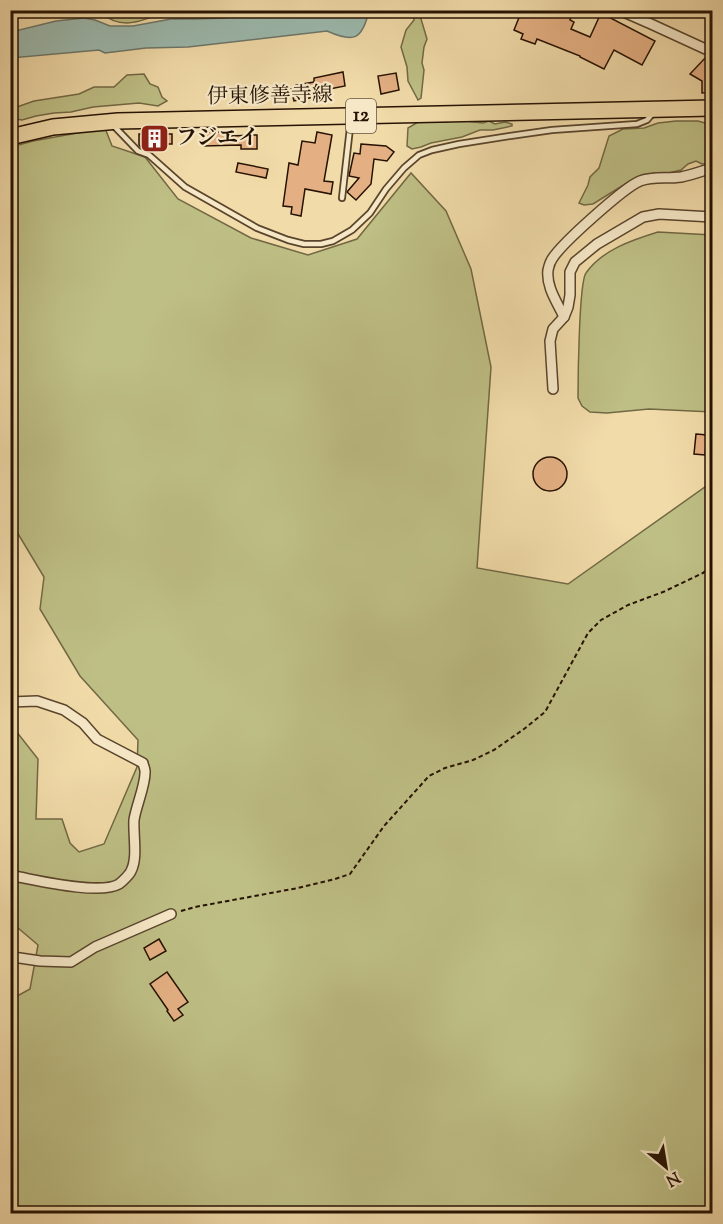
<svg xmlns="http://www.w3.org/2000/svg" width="723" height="1224" viewBox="0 0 723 1224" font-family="'Sorts Mill Goudy','Noto Serif JP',serif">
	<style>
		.green { fill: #bebf85; stroke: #726844; stroke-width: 1.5 }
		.water { fill: #9cbaaf; stroke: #6d776a; stroke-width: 1.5 }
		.building { fill: #e4b083; stroke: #261203; stroke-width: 1.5 }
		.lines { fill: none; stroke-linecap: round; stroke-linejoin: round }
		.service-casing { stroke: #59442c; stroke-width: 8 }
		.minor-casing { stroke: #59442c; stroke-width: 12 }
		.primary-casing { stroke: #261203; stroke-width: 18 }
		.path { stroke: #261203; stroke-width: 2; stroke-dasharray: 4.5 3; stroke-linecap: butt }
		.service { stroke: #f6e8c7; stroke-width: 4.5 }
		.minor { stroke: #f6e8c7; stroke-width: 9 }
		.primary { stroke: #f1dba9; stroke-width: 15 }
		.labels { text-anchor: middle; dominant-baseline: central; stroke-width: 4.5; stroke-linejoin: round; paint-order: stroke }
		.shield { fill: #f6e8c7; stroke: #64523e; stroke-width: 1.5 }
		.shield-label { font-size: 20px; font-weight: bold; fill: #261203 }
		.street-label { font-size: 21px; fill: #261203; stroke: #f6e8c7 }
		.poi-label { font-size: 21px; font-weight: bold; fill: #261203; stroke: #f6e8c7; text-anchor: start }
	</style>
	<rect width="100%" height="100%" fill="#f1dba9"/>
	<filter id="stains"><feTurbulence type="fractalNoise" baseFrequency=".00333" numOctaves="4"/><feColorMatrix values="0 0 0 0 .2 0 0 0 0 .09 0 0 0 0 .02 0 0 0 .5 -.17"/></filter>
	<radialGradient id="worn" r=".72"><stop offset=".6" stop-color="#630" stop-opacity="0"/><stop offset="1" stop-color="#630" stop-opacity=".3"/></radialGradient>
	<g class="green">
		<path d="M102,11v-1l136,1c-24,9 -51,-2 -75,3 -12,2 -23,9 -36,9 -11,0 -18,-3 -25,-10z"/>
		<polygon points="413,11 425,11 421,19 427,39 424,47 422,63 424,70 421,98 418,100 408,81 407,67 401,47 406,30 414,20"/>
		<polygon points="144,74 150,84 158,87 162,97 167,101 158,106 139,103 93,107 71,112 54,113 36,116 22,120 16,119 11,121 11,109 34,101 79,94 94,87 114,87 127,75"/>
		<polygon points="456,120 483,123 489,121 495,124 505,122 512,124 512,126 493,130 480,130 462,137 431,143 421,147 412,149 407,146 408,128 418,122 447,122"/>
		<polygon points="676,121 698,121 712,125 712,163 702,164 696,161 688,164 681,170 669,173 656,173 643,175 630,181 593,204 584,205 579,203 588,185 590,177 599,168 609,136 623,129 644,128 658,123"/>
		<polygon points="105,128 112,146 145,157 178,199 251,238 308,255 357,239 411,173 446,211 471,269 491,367 477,568 568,584 712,482 712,1213 11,1213 10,1000 30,989 38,945 11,922 11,727 16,731 38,759 36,819 62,819 70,843 79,852 104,844 137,767 138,740 80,676 40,609 44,577 17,532 11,527 11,147 33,141"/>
		<path d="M658,232l54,3v177l-63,-3 -42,4 -17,-1 -8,-6 -4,-8c0,-18 1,-116 8,-125 16,-23 46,-33 72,-41z"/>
	</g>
	<path class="water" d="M247,10l122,1c-7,29 -15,32 -42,20l-139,16 -42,1 -41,5 -6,-3 -88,8v-26l45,-11 28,-3 11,2 15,6h23l38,-7h24l30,-1z"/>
	<g class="building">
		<polygon points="522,10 574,10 570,20 574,22 571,29 590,37 601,13 655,41 642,65 614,50 604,69 580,57 580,56 537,39 535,44 521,39 523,34 514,30"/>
		<polygon points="706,57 712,59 712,92 702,93 702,81 690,74"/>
		<polygon points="343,72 345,86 309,93 310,98 294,101 291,89 297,88 296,85 314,82 314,78"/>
		<polygon points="396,73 399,90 381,94 378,76"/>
		<polygon points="203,132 230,132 230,136 257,135 257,149 241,149 241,145 203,146"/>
		<polygon points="317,132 332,135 324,181 333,182 331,194 305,189 301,216 291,214 292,207 283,206 289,163 298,165 302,141 315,143"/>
		<polygon points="139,134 172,134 172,144 156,144 156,148 142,148 139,145"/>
		<polygon points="361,144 386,146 394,152 387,161 374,159 371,184 356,200 347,192 359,178 349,176 354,153 360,154"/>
		<polygon points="238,163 268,169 266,178 236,172"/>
		<polygon points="696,434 707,435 705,455 694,454"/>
		<circle cx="550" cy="474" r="17"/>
		<polygon points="159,939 166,951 150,960 144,948"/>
		<polygon points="167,972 188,1002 178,1009 183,1015 174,1021 167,1011 168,1010 150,984"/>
	</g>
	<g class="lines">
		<defs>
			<g id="service">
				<polyline points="113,125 138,151 149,155 185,187 257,228 288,240 304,244 321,244 333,241 352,230 370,213 386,189 404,168 419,155 432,150 459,144 510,136 552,130 637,124 647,120 653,113"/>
				<polyline points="342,198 351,119"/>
			</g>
			<g id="minor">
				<polyline points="619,10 651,24 712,52"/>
				<path d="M564,317c-7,-15 -18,-30 -16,-47 0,0 2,-8 3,-9 7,-15 74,-74 89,-80 13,-5 27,-2 41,-4 11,-2 21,-6 31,-9"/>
				<polyline points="553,389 550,341 553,329 564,317 568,307 570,295 570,272 575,262 597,244 643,217 659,214 712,217"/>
				<path d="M10,702l27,-1 27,9 19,13 14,16 46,24c0,2 2,5 2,8 1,13 -9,35 -11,49 -1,15 4,38 -3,51 -1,3 -9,11 -12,13 -18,11 -79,-3 -100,-7l-9,-3"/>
				<polyline points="10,955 13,957 40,961 71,962 95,947 171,914"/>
			</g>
			<polyline id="primary" points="10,137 53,127 118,121 712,108"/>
		</defs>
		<use href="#service" class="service-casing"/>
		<use href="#minor" class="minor-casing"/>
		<use href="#primary" class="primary-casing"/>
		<polyline class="path" points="181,911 195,907 298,888 335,879 350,874 384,826 429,776 445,768 473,760 494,750 524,729 545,712 588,633 601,620 628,605 663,592 703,573 712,565"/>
		<use href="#service" class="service"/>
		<use href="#minor" class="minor"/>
		<use href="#primary" class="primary"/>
	</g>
	<defs>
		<symbol id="building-square" viewBox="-11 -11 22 22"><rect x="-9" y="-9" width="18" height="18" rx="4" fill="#8f2418" stroke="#f6e8c7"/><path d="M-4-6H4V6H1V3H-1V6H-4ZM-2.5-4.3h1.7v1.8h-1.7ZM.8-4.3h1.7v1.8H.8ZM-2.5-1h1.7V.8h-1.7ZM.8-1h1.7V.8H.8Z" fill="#fff"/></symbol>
	</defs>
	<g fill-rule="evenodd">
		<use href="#building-square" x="138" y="122" width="33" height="33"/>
	</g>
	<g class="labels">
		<rect class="shield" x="346" y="99" width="30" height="34" rx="4.5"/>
		<g class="shield-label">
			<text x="361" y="116">12</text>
		</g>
		<g class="street-label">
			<text transform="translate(270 97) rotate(-1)">伊東修善寺線</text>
		</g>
		<g class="poi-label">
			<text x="176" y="139">フジエイ</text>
		</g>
	</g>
	<rect width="723" height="1224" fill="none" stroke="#f1dba9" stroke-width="36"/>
	<rect x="12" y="12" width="699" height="1200" fill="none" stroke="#261203" stroke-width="3"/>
	<rect x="18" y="18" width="687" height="1188" fill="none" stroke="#261203" stroke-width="1.5"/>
	<g transform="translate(666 1167) rotate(150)" stroke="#f6e8c7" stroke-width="4.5" paint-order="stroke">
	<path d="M0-4.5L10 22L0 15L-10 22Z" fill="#261203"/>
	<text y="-9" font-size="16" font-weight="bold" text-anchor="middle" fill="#261203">N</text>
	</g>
	<rect width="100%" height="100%" filter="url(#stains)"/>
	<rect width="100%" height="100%" fill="url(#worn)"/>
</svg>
